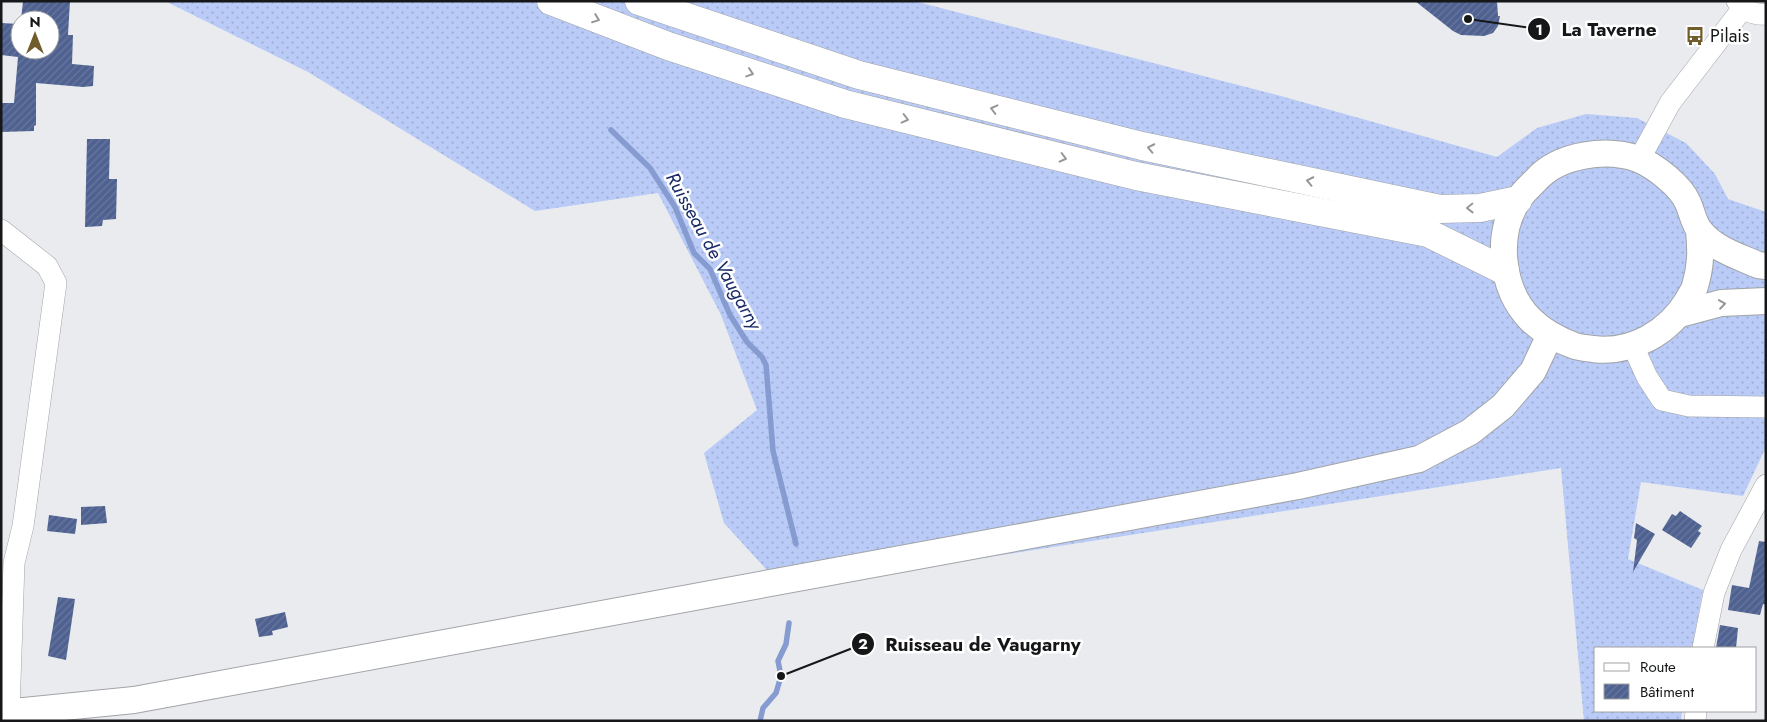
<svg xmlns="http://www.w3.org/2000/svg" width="1767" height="722" font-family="Jost,sans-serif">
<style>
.grass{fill:url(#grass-dots)}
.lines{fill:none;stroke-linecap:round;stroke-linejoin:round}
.stream{stroke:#869bcf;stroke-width:5.5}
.building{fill:url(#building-hatch)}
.minor-casing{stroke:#a2a4a7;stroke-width:22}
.major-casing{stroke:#a2a4a7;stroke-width:28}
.highway-casing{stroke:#a2a4a7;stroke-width:29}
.minor{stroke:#fff;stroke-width:21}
.major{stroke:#fff;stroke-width:26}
.highway{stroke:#fff;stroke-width:28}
.oneway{stroke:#969797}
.labels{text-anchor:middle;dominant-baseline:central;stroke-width:5;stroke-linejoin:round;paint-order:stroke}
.poi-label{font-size:18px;fill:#161718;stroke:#fff;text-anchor:start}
.water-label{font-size:19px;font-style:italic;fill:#192b69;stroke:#fff}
.leader{fill:none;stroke:#161718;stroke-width:2}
.callout-dot{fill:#161718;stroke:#fff;stroke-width:2}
.mark-label{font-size:15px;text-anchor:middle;font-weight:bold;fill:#fff}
.callout-label{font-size:19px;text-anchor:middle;font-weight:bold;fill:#161718;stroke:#fff;stroke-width:5;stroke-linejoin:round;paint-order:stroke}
</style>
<defs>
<pattern id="grass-dots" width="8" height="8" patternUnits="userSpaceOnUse" patternTransform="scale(1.25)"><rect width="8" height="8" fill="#b9cbf6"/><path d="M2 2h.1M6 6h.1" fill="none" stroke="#9eaed2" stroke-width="1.8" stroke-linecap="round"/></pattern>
<pattern id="building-hatch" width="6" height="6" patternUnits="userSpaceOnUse" patternTransform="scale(1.25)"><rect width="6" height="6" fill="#4e6191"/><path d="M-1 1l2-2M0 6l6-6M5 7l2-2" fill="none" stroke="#69779b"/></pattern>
</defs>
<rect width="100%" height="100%" fill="#e9ebef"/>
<path class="grass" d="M165,1H914L1281,96L1497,157L1537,128L1586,114L1637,118L1686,143L1715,174L1728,199L1766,212V447L1743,496L1641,482L1628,559L1703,590L1692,648H1596V711H1682L1681,721H1584L1561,468L784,589L724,523L704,453L757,410L721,315L658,193L535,211L308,72Z"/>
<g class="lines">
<g class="stream">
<path d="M611,130L650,168L675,207L694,253L710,269L730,315L747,342L762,357L766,365L773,451L796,544"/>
<path d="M760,721L763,708L776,693L781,676L778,661L786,644L789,623"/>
</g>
</g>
<g class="building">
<path d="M23,1H70L68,35H73L72,64L94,66L93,86L83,87L36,83V125L34,126V131L1,132V103H14L18,57L1,55V23L20,24V50H50V20H21Z"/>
<path d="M1415,1H1497L1498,16H1500L1498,26L1493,33L1484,36L1461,35L1453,31Z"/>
<path d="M87,139H110L109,179H117L116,219L103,220L102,226L85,227Z"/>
<path d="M105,506L107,523L81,525V507Z"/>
<path d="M1680,511L1702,526L1698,531L1701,533L1691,548L1662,530L1672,514L1676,516Z"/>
<path d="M49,515L77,519L75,534L47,531Z"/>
<path d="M1636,523L1655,534L1633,572L1637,540L1634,538Z"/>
<path d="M1759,541L1766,542V605L1763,604L1760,615L1728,610L1732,585L1749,588Z"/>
<path d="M58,597L75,599L66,660L48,656Z"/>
<path d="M285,612L288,627L272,631L273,635L259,637L255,619Z"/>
<path d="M1720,625L1738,628L1736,648H1716Z"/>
</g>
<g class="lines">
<g class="minor-casing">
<g id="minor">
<path d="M1737,1C1745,11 1753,15 1766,14"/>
<path d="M1639,160L1670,103L1743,8"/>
<path d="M1,230L47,266L56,283L23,526L14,563L9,711"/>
<path d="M1633,346L1647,377L1662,400L1689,406L1766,407"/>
<path d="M1703,648L1714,593L1731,550L1766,485"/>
<path d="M1695,721L1696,711"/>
</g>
</g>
<g class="major-casing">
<g id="major">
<path d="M1699,230C1701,251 1701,266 1695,286C1694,291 1690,295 1688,300C1669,332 1632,354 1593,349C1587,348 1581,348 1575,346C1558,340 1542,331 1530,319C1501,289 1495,235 1518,200C1523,192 1530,186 1536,180C1559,154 1607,148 1638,159C1655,166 1681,186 1688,203C1692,212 1694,224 1700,231C1714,249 1738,256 1758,265L1766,266"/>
<path d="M1680,314L1721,303L1766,301"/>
<path d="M1,711H24L134,700L1298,486L1419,459L1470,432L1503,406L1533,371L1550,335"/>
</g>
</g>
<g class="highway-casing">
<g id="highway">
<path d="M551,1L668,46L845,104L1136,176L1428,233L1505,271"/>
<path d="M639,1L859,75L1142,146L1440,209L1480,208L1518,200"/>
</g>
</g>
<use href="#minor" class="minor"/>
<use href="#major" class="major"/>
<use href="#highway" class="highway"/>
</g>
<defs><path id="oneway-chevron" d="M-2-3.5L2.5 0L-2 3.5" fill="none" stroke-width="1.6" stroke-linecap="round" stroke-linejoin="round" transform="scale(1.25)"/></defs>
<g class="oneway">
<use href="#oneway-chevron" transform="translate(596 19) rotate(21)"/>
<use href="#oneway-chevron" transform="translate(750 73) rotate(18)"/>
<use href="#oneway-chevron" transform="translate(994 109) rotate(-166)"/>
<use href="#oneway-chevron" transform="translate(905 119) rotate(14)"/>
<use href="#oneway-chevron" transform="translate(1151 148) rotate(-168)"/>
<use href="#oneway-chevron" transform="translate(1063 158) rotate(14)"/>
<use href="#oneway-chevron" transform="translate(1310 181) rotate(-168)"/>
<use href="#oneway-chevron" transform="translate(1470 208) rotate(179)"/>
<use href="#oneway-chevron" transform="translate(1722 304) rotate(-8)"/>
</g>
<defs>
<g id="bus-bare" transform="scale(1.5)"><path d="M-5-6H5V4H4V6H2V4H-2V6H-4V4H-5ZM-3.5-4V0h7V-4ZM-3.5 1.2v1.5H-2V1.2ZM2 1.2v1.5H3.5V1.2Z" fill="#715d2c" stroke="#fff" stroke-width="2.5" paint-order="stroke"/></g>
</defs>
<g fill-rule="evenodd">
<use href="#bus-bare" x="1695" y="36"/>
</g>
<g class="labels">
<g class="poi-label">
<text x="1710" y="36">Pilais</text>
</g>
<g class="water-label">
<text transform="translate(714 251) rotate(61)">Ruisseau de Vaugarny</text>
</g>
</g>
<path class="leader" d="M1468 19L1539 29M781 676L863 644"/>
<g class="callout-dot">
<circle cx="1468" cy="19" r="5"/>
<circle cx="781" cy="676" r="5"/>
<circle cx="1539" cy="29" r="12"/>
<circle cx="863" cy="644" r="12"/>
</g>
<g class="mark-label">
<text x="1539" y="35">1</text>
<text x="863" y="649">2</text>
</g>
<g class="callout-label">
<text x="1609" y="36">La Taverne</text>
<text x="983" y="651">Ruisseau de Vaugarny</text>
</g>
<rect width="1767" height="722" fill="none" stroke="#161718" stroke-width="5"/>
<rect x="1594" y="647" width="162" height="65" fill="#ffffff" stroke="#a2a2a3"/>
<rect x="1604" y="663" width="25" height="8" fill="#ffffff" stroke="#a2a2a3"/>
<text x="1640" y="672" font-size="15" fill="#161718">Route</text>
<rect x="1604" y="684" width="25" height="15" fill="url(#building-hatch)" stroke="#a2a2a3"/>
<text x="1640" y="697" font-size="15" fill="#161718">Bâtiment</text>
<g transform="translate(35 35)"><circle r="24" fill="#ffffff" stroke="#a2a2a3"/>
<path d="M0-4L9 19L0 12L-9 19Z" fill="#715d2c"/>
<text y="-8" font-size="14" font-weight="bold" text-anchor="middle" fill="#161718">N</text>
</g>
</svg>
